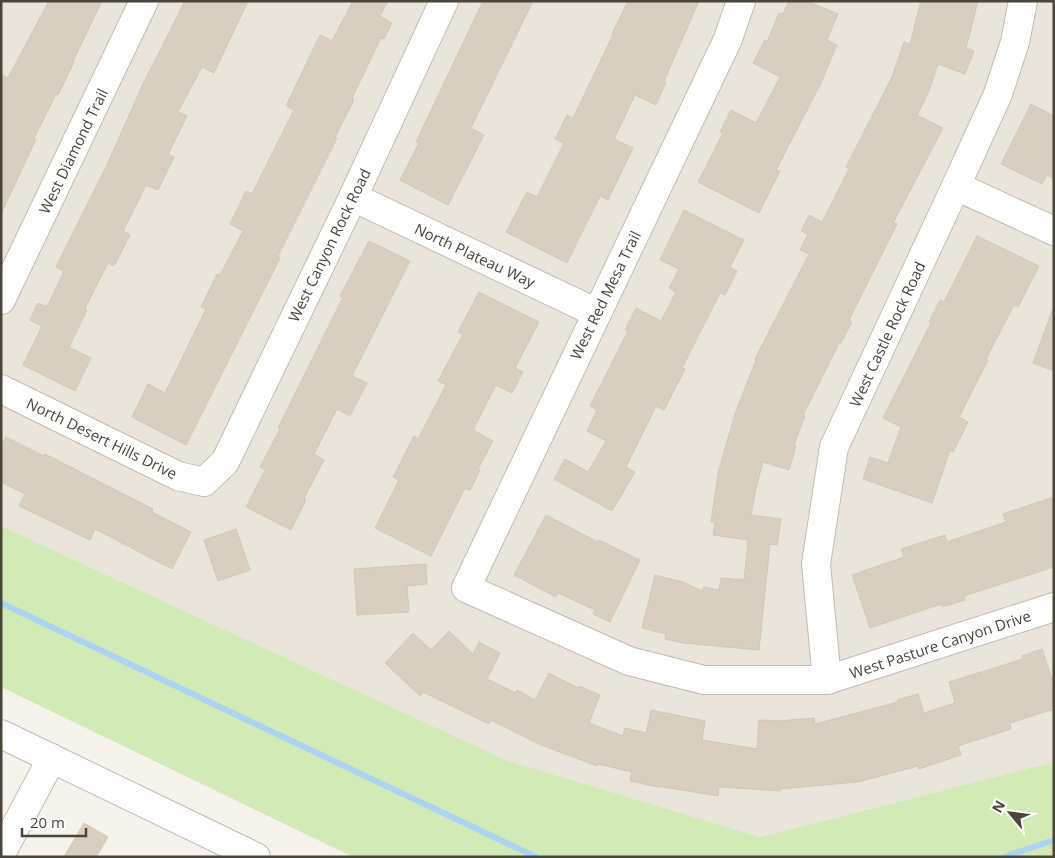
<svg xmlns="http://www.w3.org/2000/svg" width="1055" height="858" font-family="'Open Sans',sans-serif">
<style>
.residential{fill:#eae5da}
.green{fill:#d2eab5}
.lines{fill:none;stroke-linecap:round;stroke-linejoin:round}
.stream{stroke:#a9d4f2;stroke-width:6}
.building{fill:#d8cfc1;stroke:#d3c7b4}
.minor-casing{stroke:#c2bbae;stroke-width:30}
.minor{stroke:#fff;stroke-width:28}
.labels{text-anchor:middle;dominant-baseline:central;stroke-width:4.5;stroke-linejoin:round;paint-order:stroke}
.street-label{font-size:15px;fill:#4b4439;stroke:#fff}
</style>
<rect width="100%" height="100%" fill="#f6f3ec"/>
<path class="residential" d="M1,1H1054V762L760,837L506,760L1,526Z"/>
<path class="green" d="M1,526L506,760L760,837L1054,762V857H353L1,687Z"/>
<g class="lines">
<g class="stream">
<path d="M1,603L536,857"/>
<path d="M1004,857L1054,840"/>
</g>
</g>
<g class="building">
<path d="M49,1H102L73,61L74,62L58,95L56,94L34,138L36,139L1,214V75L8,78Z"/>
<path d="M185,1H248L214,73L202,67L178,112L187,116L168,154L174,157L158,190L146,185L123,231L130,235L114,266L108,263L85,308L87,310L69,347L91,358L75,391L23,365L42,326L30,320L38,303L47,307L64,271L56,267L107,165L142,86Z"/>
<path d="M353,1H388L380,16L392,23L384,39L381,38L352,98L354,100L335,137L337,138L278,256L280,258L186,445L132,417L148,384L165,393L206,309L201,307L217,274L220,275L243,231L230,224L246,191L252,194L294,110L286,106L320,35L332,41Z"/>
<path d="M483,1H533L471,128L484,135L448,205L400,180L419,143L416,142Z"/>
<path d="M628,1H699L664,81L666,82L656,105L635,95L614,139L633,148L608,200L600,196L567,263L506,232L527,192L537,197L564,143L555,139L567,115L573,118L613,35L612,34Z"/>
<path d="M789,1H807L838,14L827,40L837,45L821,83L776,170L780,171L759,213L698,182L723,133L720,132L731,110L756,123L780,77L753,63L765,40L767,42L779,13L783,14Z"/>
<path d="M921,1H978L966,48L974,51L965,74L938,64L929,91L917,115L943,128L893,223L897,224L849,320L852,322L841,343H839L803,415L805,416L794,445L796,446L789,470L763,462L756,488L751,515L781,519L777,545L770,544L759,650L683,643L665,639L666,634L642,628L655,575L683,582L702,591L704,587L719,590L721,578L744,580L748,540L713,535L715,523L711,522L718,473L735,414L756,360L755,359L809,254L800,250L808,234L801,231L809,215L822,222L849,169L846,167L892,77L904,42L910,44Z"/>
<path d="M1031,104L1054,116V179L1047,175L1042,184L1001,164Z"/>
<path d="M684,210L744,240L730,267L737,271L725,295L720,293L682,368L685,369L664,410L656,406L626,467L635,472L612,511L554,479L565,459L588,472L606,441L587,431L597,410L590,406L628,331L625,330L636,308L661,321L676,292L669,288L679,269L660,260Z"/>
<path d="M977,236L1039,266L1018,307L1014,305L986,359L988,360L959,417L968,422L953,452L950,450L932,503L863,479L870,457L888,463L901,427L883,418L931,323L929,322L940,300L944,302Z"/>
<path d="M369,241L410,261L352,376L367,383L350,416L337,409L314,454L324,460L304,498L306,500L291,530L246,507L265,470L260,467L280,429L278,428L343,297L340,296Z"/>
<path d="M479,292L539,322L515,368L523,372L512,393L496,385L473,430L493,441L478,469L480,470L470,490L465,488L431,556L375,528L399,480L393,477L414,436L418,439L446,385L438,381L463,334L458,332Z"/>
<path d="M1052,311H1054V371L1033,363Z"/>
<path d="M6,437L44,456L45,454L153,509L152,512L191,532L172,569L95,529L90,540L19,506L25,494L1,482V446Z"/>
<path d="M1054,497V567L964,596L965,600L942,607L941,604L870,628L852,575L904,557L901,549L945,535L947,542L1006,522L1003,514Z"/>
<path d="M546,515L598,542L599,540L640,560L610,622L593,614L595,610L558,593L556,597L514,575Z"/>
<path d="M236,529L250,570L218,581L204,540Z"/>
<path d="M426,564L427,584L407,586L409,612L357,615L354,569Z"/>
<path d="M449,631L473,654L479,642L500,653L487,679L516,693L517,690L535,700L549,673L578,688L579,686L600,695L589,723L623,736L625,728L646,733L651,710L705,721L702,740L757,749L759,720L778,721L814,718L815,724L898,702L897,700L918,694L924,713L955,703L949,682L1023,659L1022,656L1042,649L1054,685V709L1010,723L1011,729L958,746L961,755L919,769L918,766L858,782L780,789V791L719,787L718,796L657,786V787L630,781L632,772L598,764L597,766L541,745L491,720L489,724L423,692L420,696L385,663L413,633L431,650Z"/>
<path d="M84,823L108,837L96,857H64Z"/>
</g>
<g class="lines">
<g class="minor-casing">
<g id="minor">
<path d="M741,1L728,39L466,588L629,661L704,680H827L1054,607"/>
<path d="M956,186L1054,231"/>
<path d="M353,197L597,313"/>
<path d="M1,300L144,1"/>
<path d="M1,389L178,476L204,482L225,462L353,197L444,1"/>
<path d="M827,680L816,564L834,447L956,186L998,94L1015,42L1023,1"/>
<path d="M1,734L256,857"/>
<path d="M1,854L52,758"/>
</g>
</g>
<use href="#minor" class="minor"/>
</g>
<g class="labels">
<g class="street-label">
<text transform="translate(73 151) rotate(-64)">West Diamond Trail</text>
<text transform="translate(329 245) rotate(-64)">West Canyon Rock Road</text>
<text transform="translate(475 255) rotate(25)">North Plateau Way</text>
<text transform="translate(605 295) rotate(-64)">West Red Mesa Trail</text>
<text transform="translate(887 334) rotate(-65)">West Castle Rock Road</text>
<text transform="translate(102 438) rotate(26)">North Desert Hills Drive</text>
<text transform="translate(940 644) rotate(-18)">West Pasture Canyon Drive</text>
</g>
</g>
<rect width="1055" height="858" fill="none" stroke="#4b4439" stroke-width="5"/>
<g transform="translate(1010 813) rotate(299)" stroke="#ffffff" stroke-width="4" paint-order="stroke">
<path d="M0-4L9 19L0 12L-9 19Z" fill="#4b4439"/>
<text y="-8" font-size="14" font-weight="bold" text-anchor="middle" fill="#4b4439">N</text>
</g>
<path d="M22 828v8h64v-8" fill="none" stroke="#4b4439" stroke-width="2.5"/>
<text x="30" y="828" font-size="15" fill="#4b4439" stroke="#ffffff" stroke-width="4" paint-order="stroke">20 m</text>
</svg>
